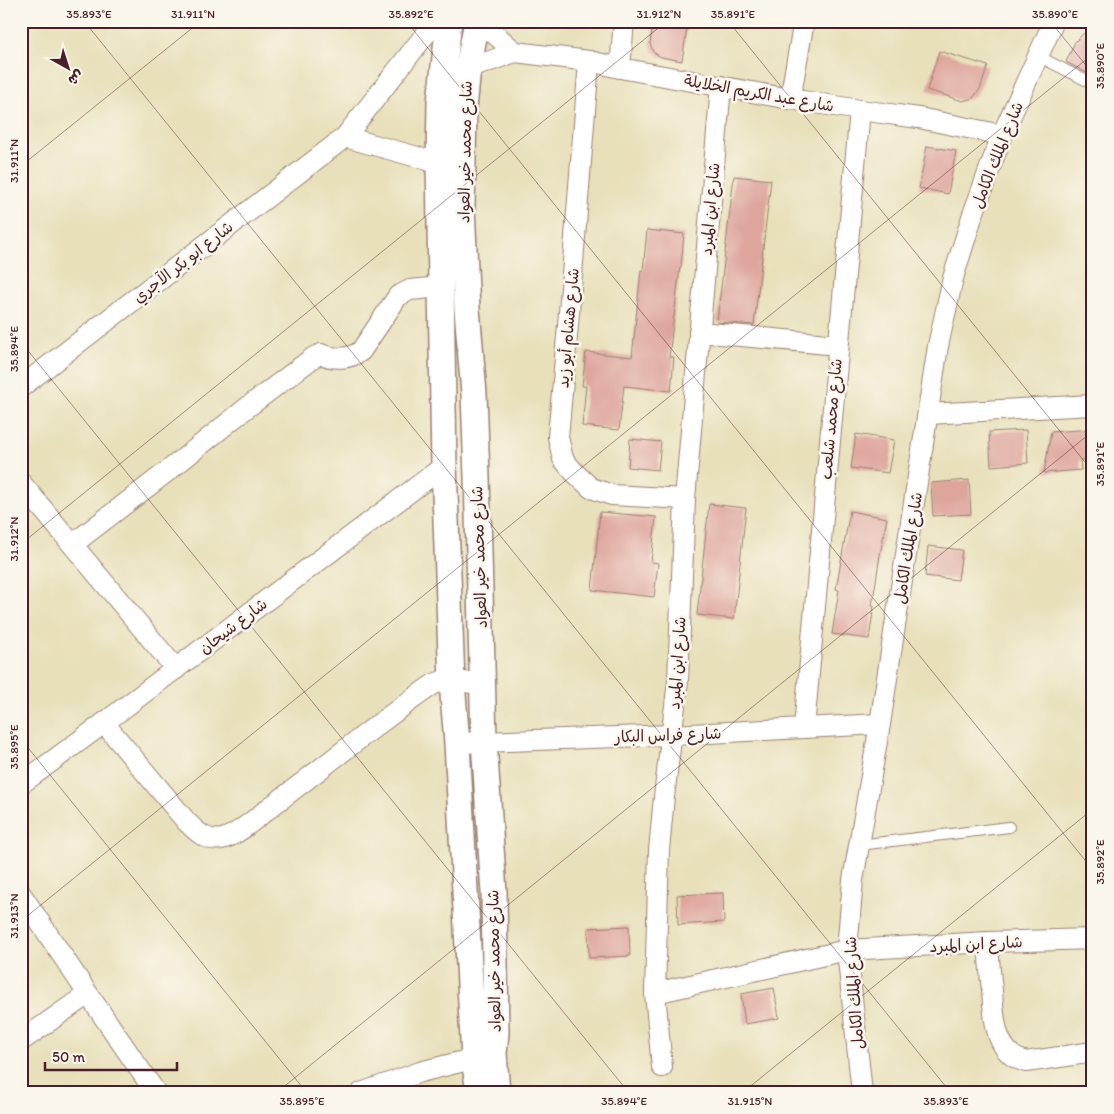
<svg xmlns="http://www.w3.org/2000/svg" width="1114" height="1114" font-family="Itim,'Playpen Sans Arabic',sans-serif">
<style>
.building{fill:#dea59c}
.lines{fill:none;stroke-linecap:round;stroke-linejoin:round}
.service-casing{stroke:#998072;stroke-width:12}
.minor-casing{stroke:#998072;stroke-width:22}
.tertiary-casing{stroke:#998072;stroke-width:28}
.service{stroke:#fff;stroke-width:10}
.minor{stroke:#fff;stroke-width:20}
.tertiary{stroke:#fff;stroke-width:25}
.ticks{fill:none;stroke:#4a1f2b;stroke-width:1;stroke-opacity:0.45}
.labels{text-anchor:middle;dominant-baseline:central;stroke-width:5;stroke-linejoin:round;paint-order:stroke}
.street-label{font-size:16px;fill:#4a1f2b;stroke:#fbf7ec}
.neatline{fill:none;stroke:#4a1f2b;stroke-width:2}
.ticks-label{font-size:12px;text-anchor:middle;fill:#4a1f2b}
</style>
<rect width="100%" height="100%" fill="#fbf7ec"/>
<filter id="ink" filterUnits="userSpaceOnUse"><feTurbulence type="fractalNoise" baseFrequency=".02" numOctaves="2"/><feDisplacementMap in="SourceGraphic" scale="10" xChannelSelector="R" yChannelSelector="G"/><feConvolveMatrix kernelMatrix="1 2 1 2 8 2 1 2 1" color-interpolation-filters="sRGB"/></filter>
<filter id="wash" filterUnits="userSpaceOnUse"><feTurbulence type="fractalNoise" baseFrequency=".0096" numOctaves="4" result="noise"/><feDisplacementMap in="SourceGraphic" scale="20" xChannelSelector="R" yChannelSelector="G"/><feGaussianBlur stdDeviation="1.12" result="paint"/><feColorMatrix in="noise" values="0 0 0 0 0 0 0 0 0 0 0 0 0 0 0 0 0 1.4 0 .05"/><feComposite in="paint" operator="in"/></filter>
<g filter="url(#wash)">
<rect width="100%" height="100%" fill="#e8e0ba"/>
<g id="blocks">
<g class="building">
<path d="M654,21H688L682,61L661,57L653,52L650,43Z"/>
<path d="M1093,24V76L1066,62L1075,42Z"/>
<path d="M939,51L988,66L980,89L973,98L963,101L927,90Z"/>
<path d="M927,146L956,151L948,194L919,188Z"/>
<path d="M734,176L771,180L754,325L717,322Z"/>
<path d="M647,230L684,234L681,267H680L669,357H674L671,391L624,386L619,430L582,426L586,386H582L586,352L632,357L641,270L643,271Z"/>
<path d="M1093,429V459L1080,460L1081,470L1044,473L1051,432Z"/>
<path d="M1026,430L1028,463L991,466L989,432Z"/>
<path d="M856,434L894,440L888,473L851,468Z"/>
<path d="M630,439L661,442L658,470L628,467Z"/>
<path d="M969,480L971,514L933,516L931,483Z"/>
<path d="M709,504L746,508L734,619L697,615Z"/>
<path d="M850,511L887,518L881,549L872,606H874L869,639L832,634L839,590L836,589Z"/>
<path d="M600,512L656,517L651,562L658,563L654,597L592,590Z"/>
<path d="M928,546L962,550L958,580L925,576Z"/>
<path d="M723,893L724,922L678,925L677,895Z"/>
<path d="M629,926L630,956L589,958L588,928Z"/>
<path d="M774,988L779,1018L745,1024L741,994Z"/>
</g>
</g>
</g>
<g filter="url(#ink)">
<use href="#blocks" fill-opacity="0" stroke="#998072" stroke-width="1"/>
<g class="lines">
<g class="service-casing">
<g id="service">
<path d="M1038,56L1093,84"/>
<path d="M859,845L1009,827"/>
</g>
</g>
<g class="minor-casing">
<g id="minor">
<path d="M480,21L515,52"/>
<path d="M589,61L568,325L558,437L563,459L575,473L591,488L612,495L685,499"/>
<path d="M620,68L624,21"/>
<path d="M468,69L515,52L589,61L620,68L790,99L860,110L919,118L1002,135"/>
<path d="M790,99L804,21"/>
<path d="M345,137L439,163"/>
<path d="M699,332L838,345"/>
<path d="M21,387L345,137L436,21"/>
<path d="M928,414L1093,405"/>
<path d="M21,483L176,669"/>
<path d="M73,544L173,467L249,406L314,357L321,354C334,360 350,359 361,351L398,296L410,290L441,287"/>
<path d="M104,723L186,821C196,831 206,842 222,839C237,836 260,815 273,805C327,765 378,722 434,684L445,680L483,684"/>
<path d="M804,728L860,110"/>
<path d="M457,743L672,735L880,724"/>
<path d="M21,784L104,723L444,466"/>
<path d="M21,894L88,994L156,1093"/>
<path d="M988,942C989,958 990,974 992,990C994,1017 994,1054 1026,1062L1093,1052"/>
<path d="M655,993L847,950L988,942L1093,939"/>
<path d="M21,1041L88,994"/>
<path d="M662,1067L655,993L659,850L664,797L678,681L685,499L721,86"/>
<path d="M361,1093L420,1072L488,1055"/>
<path d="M862,1093L847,950L853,880L880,724L938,346L953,278L972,217L1002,135L1054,21"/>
</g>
</g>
<g class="tertiary-casing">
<g id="tertiary">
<path d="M449,21L440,102L439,163L444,466L452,682L457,743L474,1058L479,1093"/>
<path d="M477,21L468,69L464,108L462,208L467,309L474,394L477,477L484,741L494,893L496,1033L494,1053L497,1093"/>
</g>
</g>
<use href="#service" class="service"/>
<use href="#minor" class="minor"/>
<use href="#tertiary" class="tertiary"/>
</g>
</g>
<path class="ticks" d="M84,21L951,1093M406,21L1093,870M728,21L1093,472M1050,21L1093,74M21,166L201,21M21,342L629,1093M21,544L667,21M21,739L307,1093M21,921L1093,54M276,1093L1093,431M742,1093L1093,809"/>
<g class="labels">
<g class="street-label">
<text transform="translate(759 93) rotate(10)">شارع عبد الكريم الخلايلة</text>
<text transform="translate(465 152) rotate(-89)">شارع محمد خير العواد</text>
<text transform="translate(997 155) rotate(-68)">شارع الملك الكامل</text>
<text transform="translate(710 209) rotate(-85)">شارع ابن المبرد</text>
<text transform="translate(183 262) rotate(-38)">شارع ابو بكر الآجري</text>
<text transform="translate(568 328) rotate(-85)">شارع هشام أبو زيد</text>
<text transform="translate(831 419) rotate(-85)">شارع محمد شلعب</text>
<text transform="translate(908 548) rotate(-81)">شارع الملك الكامل</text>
<text transform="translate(479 557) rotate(-92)">شارع محمد خير العواد</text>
<text transform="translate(233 626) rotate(-37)">شارع شيحان</text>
<text transform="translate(677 663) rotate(-86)">شارع ابن المبرد</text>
<text transform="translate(668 735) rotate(-2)">شارع فراس البكار</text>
<text transform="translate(976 944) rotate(-3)">شارع ابن المبرد</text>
<text transform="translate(494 961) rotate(-91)">شارع محمد خير العواد</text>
<text transform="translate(854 993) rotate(-94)">شارع الملك الكامل</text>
</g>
</g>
<rect width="1114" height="1114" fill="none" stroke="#fbf7ec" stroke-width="55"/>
<g transform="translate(68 68) rotate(141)" stroke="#fbf7ec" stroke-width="4" paint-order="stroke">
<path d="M0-4L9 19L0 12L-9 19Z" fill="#4a1f2b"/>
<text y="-8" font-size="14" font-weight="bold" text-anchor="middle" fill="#4a1f2b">ش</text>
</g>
<path d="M45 1062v8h132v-8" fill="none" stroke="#4a1f2b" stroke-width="2.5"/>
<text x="52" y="1062" font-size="15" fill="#4a1f2b" stroke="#fbf7ec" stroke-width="4" paint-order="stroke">50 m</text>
<rect x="28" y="28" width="1058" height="1058" class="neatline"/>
<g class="ticks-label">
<text x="89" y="18">35.893°E</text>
<text x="193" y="18">31.911°N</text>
<text x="411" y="18">35.892°E</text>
<text x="659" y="18">31.912°N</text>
<text x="733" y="18">35.891°E</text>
<text x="1055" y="18">35.890°E</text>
<text transform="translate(1100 66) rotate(-90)" y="4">35.890°E</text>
<text transform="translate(14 161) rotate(-90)" y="4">31.911°N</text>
<text transform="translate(14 349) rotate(-90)" y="4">35.894°E</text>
<text transform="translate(1100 464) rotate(-90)" y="4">35.891°E</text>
<text transform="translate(14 539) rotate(-90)" y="4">31.912°N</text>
<text transform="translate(14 747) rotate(-90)" y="4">35.895°E</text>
<text transform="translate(1100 862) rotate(-90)" y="4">35.892°E</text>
<text transform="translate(14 916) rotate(-90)" y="4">31.913°N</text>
<text x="302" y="1105">35.895°E</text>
<text x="624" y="1105">35.894°E</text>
<text x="750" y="1105">31.915°N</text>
<text x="946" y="1105">35.893°E</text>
</g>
</svg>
